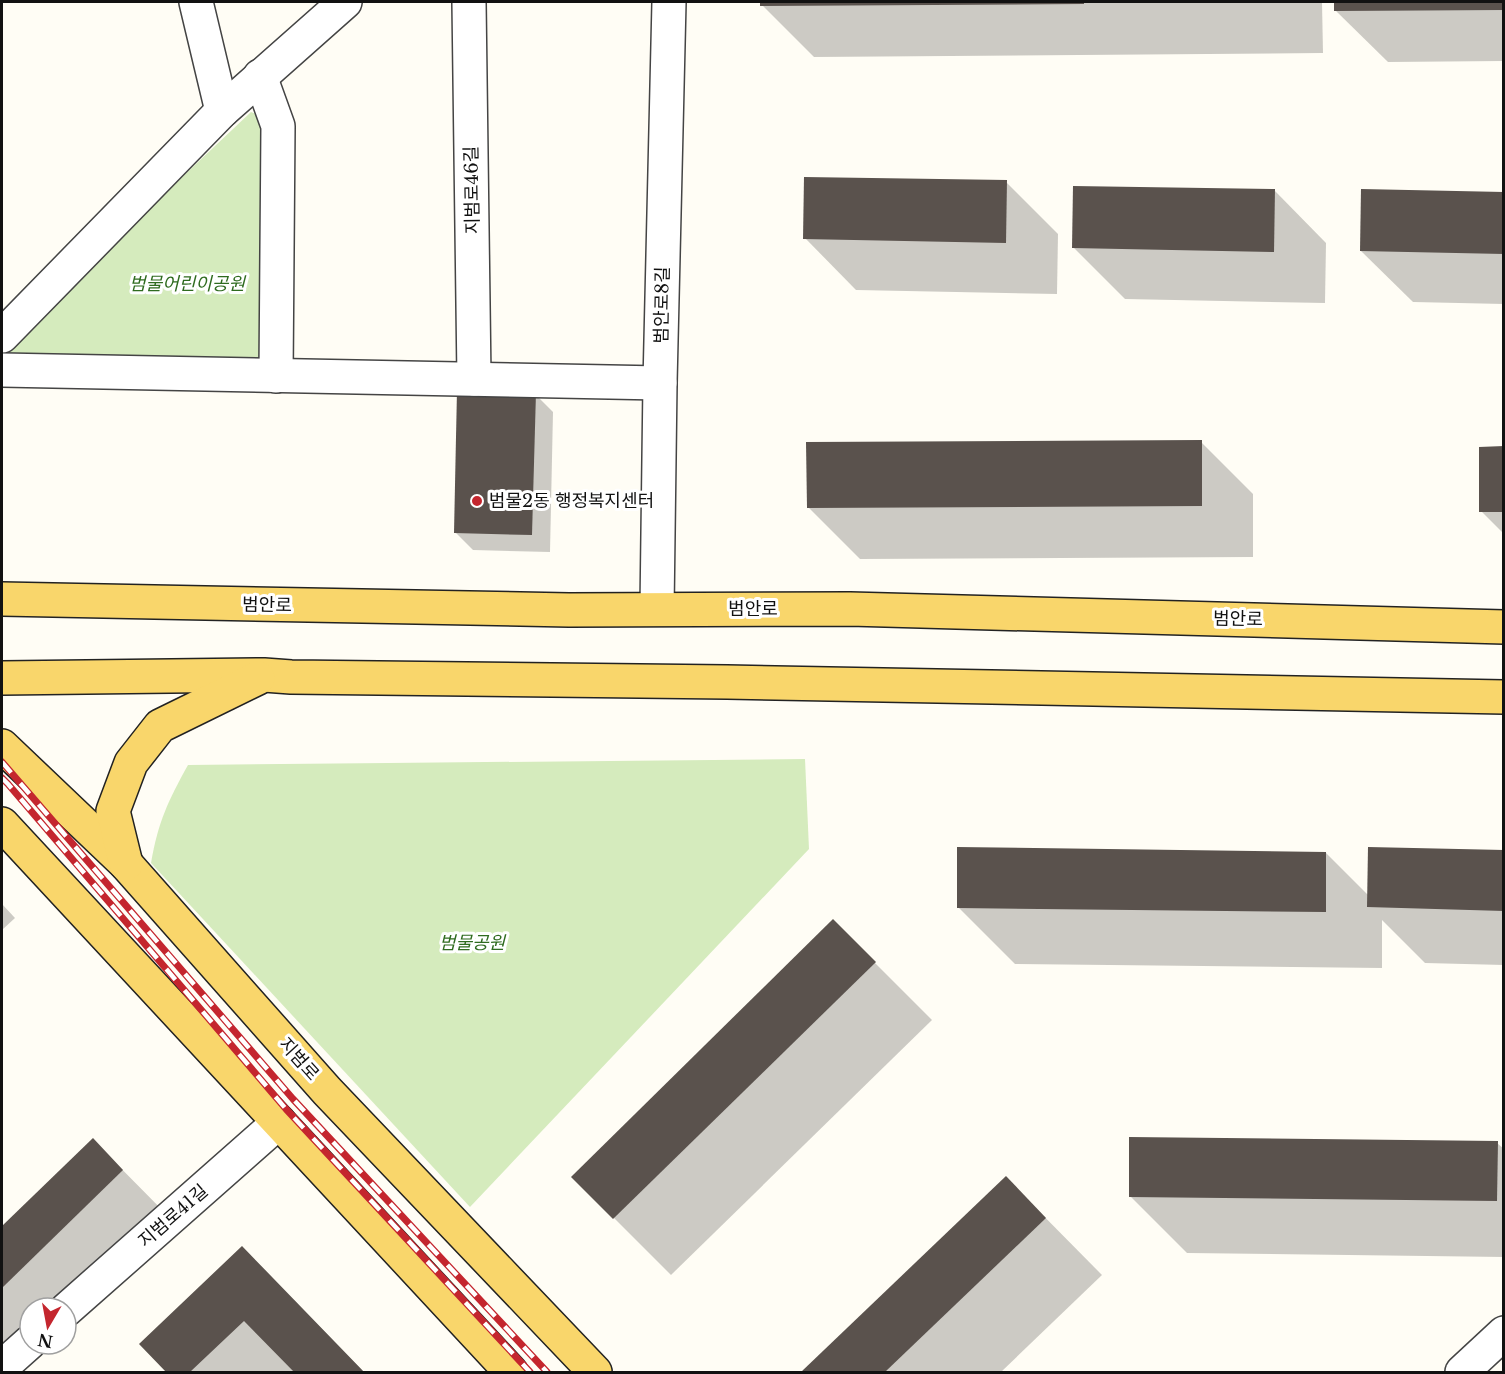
<svg xmlns="http://www.w3.org/2000/svg" width="1505" height="1374" font-family="'Libre Baskerville','Noto Sans KR',serif">
<style>
.green{fill:#d5ebbd}
.shadow{fill:#0003}
.building{fill:#5a524d}
.lines{fill:none;stroke-linecap:round;stroke-linejoin:round}
.minor-casing{stroke:#444;stroke-width:36}
.major-casing{stroke:#222;stroke-width:36}
.minor{stroke:#fff;stroke-width:33}
.major{stroke:#f9d66b;stroke-width:33}
.rail-casing{stroke:#c4262e;stroke-width:7}
.rail{stroke:#fff;stroke-width:4.5;stroke-dasharray:14;stroke-linecap:butt}
.poi-dot{fill:#c4262e;stroke:#fff;stroke-width:2}
.labels{text-anchor:middle;dominant-baseline:central;stroke-width:6;stroke-linejoin:round;paint-order:stroke}
.street-label{font-size:18px;fill:#111;stroke:#fff}
.park-label{font-size:18px;font-style:italic;fill:#2f6b1f;stroke:#fff}
.poi-label{font-size:18px;fill:#111;stroke:#fff;text-anchor:start}
</style>
<rect width="100%" height="100%" fill="#fffdf5"/>
<g class="green">
<path d="M251,112L270,120L268,366L2,362V347Z"/>
<path d="M805,759L809,849L470,1207L151,863C158,822 168,801 188,765Z"/>
</g>
<g class="shadow">
<path d="M762,2H1322L1323,53L814,57L762,5Z"/>
<path d="M1336,2H1504V61L1388,62L1336,11Z"/>
<path d="M1006,182L1058,234L1057,294L856,290L805,238Z"/>
<path d="M1275,191L1326,243L1325,303L1125,299L1073,247Z"/>
<path d="M1504,193V304L1413,302L1361,251Z"/>
<path d="M535,394L553,412L550,552L473,550L455,532Z"/>
<path d="M1201,442L1253,494V557L860,559L808,507Z"/>
<path d="M1504,448V534L1481,511Z"/>
<path d="M1504,852V965L1425,963L1382,920V968L1015,964L958,907L1326,853L1369,896Z"/>
<path d="M2,904L15,918L2,930Z"/>
<path d="M833,921L932,1020L671,1275L573,1177Z"/>
<path d="M93,1140L174,1222L66,1327V1308H30V1344H48L18,1372H2V1228Z"/>
<path d="M1497,1143L1504,1149V1257L1187,1253L1130,1196Z"/>
<path d="M1006,1178L1102,1275L1001,1372H804Z"/>
<path d="M294,1300L364,1372H168L141,1344Z"/>
</g>
<g class="building">
<path d="M760,2H1084V4L760,6Z"/>
<path d="M1334,2H1504V10L1334,11Z"/>
<path d="M804,177L1007,180L1006,243L803,239Z"/>
<path d="M1073,186L1275,189L1274,252L1072,248Z"/>
<path d="M1361,189L1504,192V254L1360,251Z"/>
<path d="M457,390L536,392L532,535L454,533Z"/>
<path d="M1202,440V506L807,508L806,442Z"/>
<path d="M1504,446V512H1479V447Z"/>
<path d="M957,847L1326,852V912L957,908Z"/>
<path d="M1368,847L1504,850V911L1367,907Z"/>
<path d="M833,919L876,962L613,1219L571,1177Z"/>
<path d="M1129,1137L1498,1141L1497,1201L1129,1197Z"/>
<path d="M93,1138L123,1170L2,1288V1226Z"/>
<path d="M1006,1176L1046,1218L885,1372H801Z"/>
<path d="M242,1246L364,1372H294L244,1321L190,1372H166L139,1344Z"/>
</g>
<g class="lines">
<g class="minor-casing">
<g id="minor">
<path d="M196,2L222,111"/>
<path d="M469,2L474,379"/>
<path d="M260,76L278,126L276,376"/>
<path d="M2,336L222,111L345,2"/>
<path d="M2,370L660,383"/>
<path d="M657,609L660,383L669,2"/>
<path d="M66,1310L279,1122"/>
<path d="M2,1367L30,1342"/>
<path d="M1462,1372L1504,1333"/>
</g>
</g>
<g class="major-casing">
<g id="major">
<path d="M2,599L569,610L850,609L1504,627"/>
<path d="M2,678L264,675L291,677L727,682L1504,697"/>
<path d="M2,746L126,864L327,1091L595,1372"/>
<path d="M2,824L511,1372"/>
<path d="M126,864L113,811L131,763L160,726L258,678"/>
</g>
</g>
<use href="#minor" class="minor"/>
<use href="#major" class="major"/>
<g class="rail-casing">
<g id="rail">
<path d="M2,762L293,1099L547,1372"/>
<path d="M2,778L8,784L286,1109L530,1372"/>
</g>
</g>
<use href="#rail" class="rail"/>
</g>
<circle class="poi-dot" cx="477" cy="501" r="6"/>
<g class="labels">
<g class="street-label">
<text transform="translate(472 190) rotate(-91)">지범로46길</text>
<text transform="translate(662 305) rotate(-89)">범안로8길</text>
<text transform="translate(267 605) rotate(1)">범안로</text>
<text x="753" y="609">범안로</text>
<text transform="translate(1238 619) rotate(1)">범안로</text>
<text transform="translate(299 1059) rotate(48)">지범로</text>
<text transform="translate(173 1216) rotate(-41)">지범로41길</text>
</g>
<g class="park-label">
<text x="187" y="284">범물어린이공원</text>
<text x="472" y="943">범물공원</text>
</g>
<g class="poi-label">
<text x="489" y="501">범물2동 행정복지센터</text>
</g>
</g>
<rect width="1505" height="1374" fill="none" stroke="#111111" stroke-width="6"/>
<g transform="translate(48 1326) rotate(190)"><circle r="28" fill="#ffffff" stroke="#a0a0a0" stroke-width="1.5"/>
<path d="M0-4.5L10 22L0 15L-10 22Z" fill="#c4262e"/>
<text y="-9" font-size="16" font-weight="bold" text-anchor="middle" fill="#111111">N</text>
</g>
</svg>
